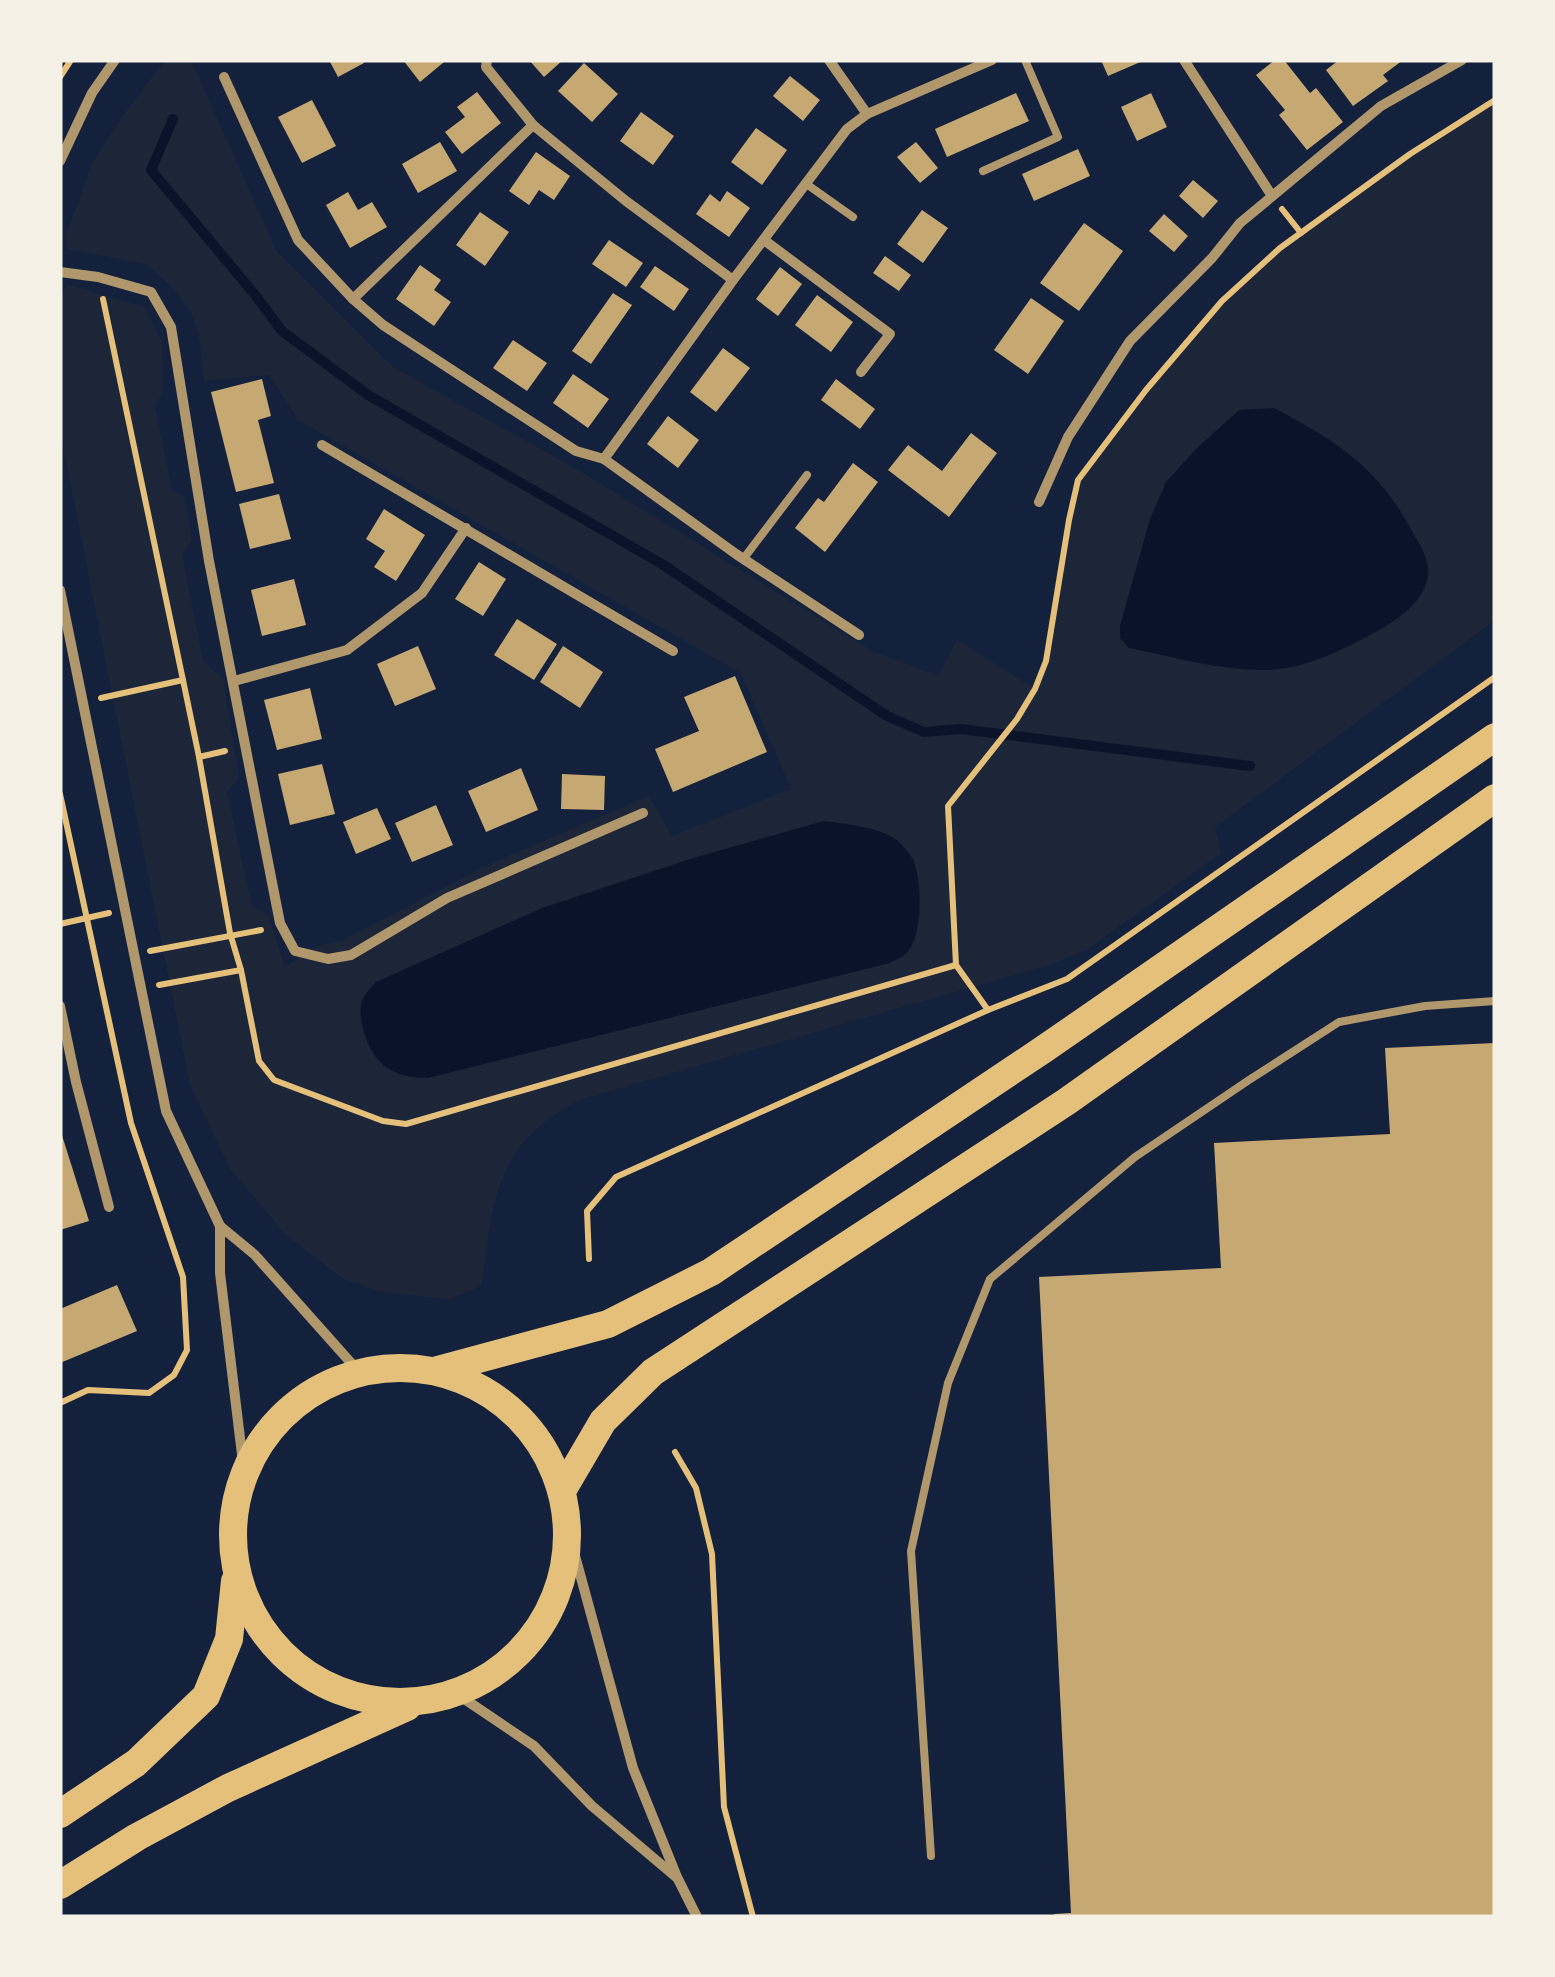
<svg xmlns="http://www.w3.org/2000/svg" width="1555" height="1977" font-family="Bitter,serif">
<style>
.green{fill:#1d2539}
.water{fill:#0b132b}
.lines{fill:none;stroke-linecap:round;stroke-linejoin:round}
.stream{stroke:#0b132b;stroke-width:10}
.building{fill:#c6a872}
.path{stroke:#e5c07b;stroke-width:6}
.service{stroke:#b1986c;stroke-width:8}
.minor{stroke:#b1986c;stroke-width:10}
.trunk{stroke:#e5c07b;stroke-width:28}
</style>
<rect width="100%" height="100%" fill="#14213d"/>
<path class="green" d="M165,60H191L277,252L393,367L585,474L872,651L938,676L957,640L1034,688L1046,661L1078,480L1222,301L1280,248L1410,154L1495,100V620L1215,827L1221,853L1088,949L1052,964L579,1100C560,1111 542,1122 528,1137C491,1176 489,1236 481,1286L450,1299L386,1293L344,1279L286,1235L230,1169L190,1085L60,432V292L69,285L144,307L162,342L163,391L155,407L172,491L185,496L192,541L182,553L203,661L223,678L239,778L227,792L252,906L268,915L285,967L317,946L341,941L494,862L649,796L672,836L791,789L741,673L298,420L269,375L204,381L200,341L192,313L170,285L146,264L67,249L66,235L92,164L116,125Z"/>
<g class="water">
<path d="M1274,408C1337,441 1379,468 1413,533C1420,545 1430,561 1428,575C1425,603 1394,622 1372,634C1340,651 1302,670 1264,670C1219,670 1173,657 1129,648L1120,638V626L1150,519L1166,482L1196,449L1239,410Z"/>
<path d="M824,821C846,824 881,827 898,841C903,846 910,854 913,859C922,882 923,930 909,950C904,957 897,959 890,963L428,1078C394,1078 373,1065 364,1032C361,1023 359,1010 362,1001C364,994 372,987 376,982L542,908L690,859Z"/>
</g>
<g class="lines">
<path class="stream" d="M173,119L151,170L256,296L282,331L368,395L662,564L887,716L924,732L961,729L1250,766"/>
</g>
<g class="building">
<path d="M329,60H363L364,63L338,77Z"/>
<path d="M403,60H442L444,62L420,82Z"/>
<path d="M529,60H563L544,77Z"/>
<path d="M1101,60H1145L1108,76Z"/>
<path d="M1275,60H1284L1310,93L1316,88L1343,122L1307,150L1279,115L1285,110L1256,75Z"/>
<path d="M1339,60H1403L1383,75L1388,81L1353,106L1326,70Z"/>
<path d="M584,63L618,94L592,122L558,91Z"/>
<path d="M790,76L820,100L803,121L773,96Z"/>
<path d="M477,92L501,123L462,154L445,132L465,117L457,107Z"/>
<path d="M1016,93L1029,121L947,157L935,129Z"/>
<path d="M1151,93L1167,127L1137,141L1121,107Z"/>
<path d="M312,100L336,146L302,163L278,117Z"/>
<path d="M641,112L674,136L653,165L620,141Z"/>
<path d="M756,128L787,150L762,185L731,162Z"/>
<path d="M440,142L457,171L418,193L402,164Z"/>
<path d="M916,142L938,168L920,183L897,157Z"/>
<path d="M1078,149L1090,176L1034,201L1022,174Z"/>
<path d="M536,152L570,176L554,200L539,190L529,205L509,191Z"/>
<path d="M1193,180L1218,201L1203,218L1179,196Z"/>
<path d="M727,191L750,208L729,237L696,214L710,194L720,202Z"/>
<path d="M348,192L358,210L372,202L387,227L350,248L326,205Z"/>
<path d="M922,210L948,228L923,263L897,244Z"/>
<path d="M480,212L509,232L485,266L456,245Z"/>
<path d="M1164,214L1188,236L1174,252L1149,231Z"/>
<path d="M1084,223L1123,251L1079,311L1040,283Z"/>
<path d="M609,240L643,263L626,287L592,264Z"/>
<path d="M885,256L911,275L899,291L873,273Z"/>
<path d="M420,265L441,280L434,290L451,302L434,326L396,299Z"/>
<path d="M655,266L689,289L674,311L640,287Z"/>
<path d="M780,267L802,284L778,316L756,299Z"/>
<path d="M613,293L632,305L591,364L572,351Z"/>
<path d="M817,295L853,322L831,352L795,325Z"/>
<path d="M1031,298L1064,321L1028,374L994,350Z"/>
<path d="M513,340L547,363L527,391L493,368Z"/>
<path d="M723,348L750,368L716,412L690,392Z"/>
<path d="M573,374L609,399L588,428L553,403Z"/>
<path d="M262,379L271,416L258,420L274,483L236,492L211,392Z"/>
<path d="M836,379L875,409L860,429L821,400Z"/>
<path d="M668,416L699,440L678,468L647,444Z"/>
<path d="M971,433L997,453L949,517L888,470L908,445L942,471Z"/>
<path d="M853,463L878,482L825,552L795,528L818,498L824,502Z"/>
<path d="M279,494L291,539L250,549L239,504Z"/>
<path d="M384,509L425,535L396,581L374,567L385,551L366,539Z"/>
<path d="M479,562L506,579L483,616L455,599Z"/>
<path d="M294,579L306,625L262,636L251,590Z"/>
<path d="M517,619L557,644L534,680L494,655Z"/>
<path d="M418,646L436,689L395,706L377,664Z"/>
<path d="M563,646L603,672L580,708L540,682Z"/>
<path d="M735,676L767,752L673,792L655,749L699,731L684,697Z"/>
<path d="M310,688L322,739L277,750L264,700Z"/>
<path d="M322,764L335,814L290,825L278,774Z"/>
<path d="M521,768L538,810L486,832L468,791Z"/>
<path d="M562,774L605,776L604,810L561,809Z"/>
<path d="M436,805L453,845L412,862L395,823Z"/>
<path d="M377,808L391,839L356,854L343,822Z"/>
<path d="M1495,1043V1917H1054V1914L1071,1913L1039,1277L1221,1268L1214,1143L1390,1134L1385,1048Z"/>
<path d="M60,1129L89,1221L60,1230Z"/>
<path d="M117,1285L137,1331L60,1363V1309Z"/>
</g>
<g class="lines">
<g class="path">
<path d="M60,77L71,60"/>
<path d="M1282,209L1301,233"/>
<path d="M103,299L183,680"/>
<path d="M101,698L183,680L199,757L230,933L241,970L259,1061L274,1080L383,1121L406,1124L956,965L988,1010"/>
<path d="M199,757L225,751"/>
<path d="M60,794L131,1123L183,1277L187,1350L174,1375L149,1393L88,1390L60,1403"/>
<path d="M60,924L109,913"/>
<path d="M150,951L261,930"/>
<path d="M956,965L948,806L1017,719L1035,689L1046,661L1069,520L1078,480L1146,390L1222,301L1280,248L1410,154L1495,100"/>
<path d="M159,985L241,970"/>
<path d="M589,1259L587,1211L616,1177L988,1010L1067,979L1495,677"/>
<path d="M675,1452L696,1488L712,1554L724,1807L753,1917"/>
</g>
<g class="service">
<path d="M983,171L1058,137L1025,60"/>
<path d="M805,183L853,217"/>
<path d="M744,558L807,475"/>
<path d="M931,1856L911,1551L948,1383L990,1279L1135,1157L1249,1080L1339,1022L1425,1006L1495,1001"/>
</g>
<g class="minor">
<path d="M487,60L486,67L533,125L626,201L733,280"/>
<path d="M829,60L867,114"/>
<path d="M1184,60L1272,196"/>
<path d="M224,77L298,240L353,299L383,325L576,451L604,459L736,554L859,635"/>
<path d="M60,161L92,93L115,60"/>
<path d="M764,240L890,334L861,372"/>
<path d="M60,272L98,277L151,292L171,327L209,561L280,923L295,951L328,959L351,955L447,898L643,813"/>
<path d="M353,299L533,125"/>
<path d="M322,445L673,651"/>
<path d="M604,459L733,280L847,129L867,114L992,60"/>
<path d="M1039,502L1068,437L1130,341L1212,258L1240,223L1381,106L1462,60"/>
<path d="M60,590L166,1111L220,1226V1273L244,1471"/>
<path d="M234,681L347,650L422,593L466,528"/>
<path d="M60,1006L76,1082L109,1207"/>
<path d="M220,1226L255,1255L360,1373"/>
<path d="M568,1530L633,1768L677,1877L697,1917"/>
<path d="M457,1694L534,1746L592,1806L676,1877"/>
</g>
<g class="trunk">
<circle cx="400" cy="1535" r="167"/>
<path d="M434,1371L608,1324L711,1272L1044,1049L1495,737"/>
<path d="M562,1491L603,1421L653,1372L1066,1102L1495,798"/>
<path d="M60,1814L136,1763L206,1696L229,1639L235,1581"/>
<path d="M60,1885L137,1837L228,1788L407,1707"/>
</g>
</g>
<rect width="1555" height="1977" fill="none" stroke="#f6f1e7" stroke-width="125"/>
</svg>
